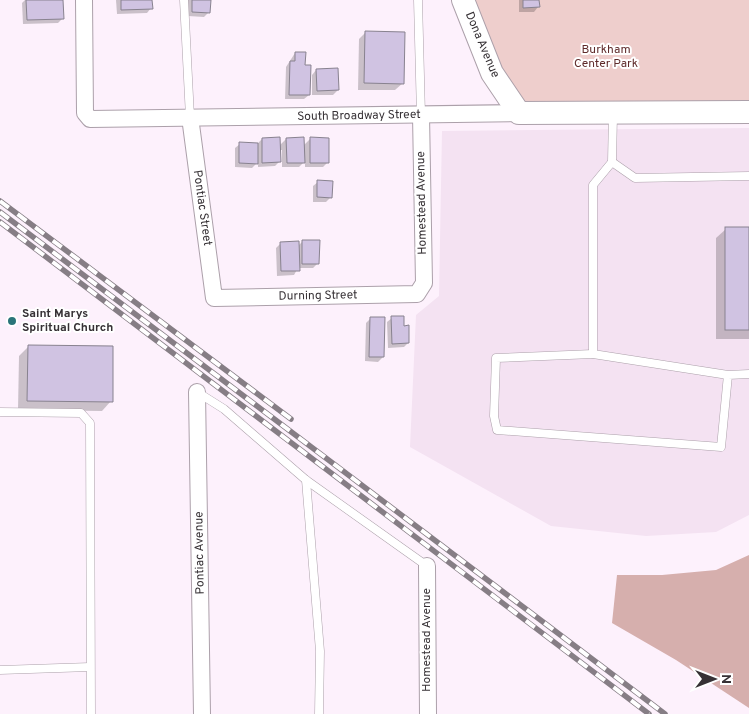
<svg xmlns="http://www.w3.org/2000/svg" width="749" height="714" font-family="Overpass,sans-serif">
<style>
.built{fill:#f4e2f2}
.green{fill:#eececc}
.forest{fill:#d6afad}
.shadow{fill:#0003}
.building{fill:#d0c3e2;stroke:#88828f}
.lines{fill:none;stroke-linecap:round;stroke-linejoin:round}
.lane-casing{stroke:#aca0aa;stroke-width:9}
.street-casing{stroke:#aca0aa;stroke-width:18}
.secondary-casing{stroke:#aca0aa;stroke-width:24}
.lane{stroke:#fff;stroke-width:8}
.street{stroke:#fff;stroke-width:16}
.secondary{stroke:#fff;stroke-width:22}
.rail-casing{stroke:#867e85;stroke-width:5.5}
.rail{stroke:#fff;stroke-width:4;stroke-dasharray:11;stroke-linecap:butt}
.poi-dot{fill:#2a7479;stroke:#fff;stroke-width:2}
.labels{text-anchor:middle;dominant-baseline:central;stroke-width:4;stroke-linejoin:round;paint-order:stroke}
.street-label{font-size:12px;fill:#363135;stroke:#fff}
.park-label{font-size:12px;fill:#5f2b2b;stroke:#fff}
.poi-label{font-size:12px;font-weight:bold;fill:#363135;stroke:#fff;text-anchor:start}
</style>
<rect width="100%" height="100%" fill="#fdf1fc"/>
<path class="built" d="M749,128V515L716,532L646,536L551,526L410,447L416,315L439,296L442,131Z"/>
<path class="green" d="M463,0H749V112L519,113Z"/>
<path class="forest" d="M749,555V708L676,660L612,623L617,575H662L716,570Z"/>
<g class="shadow">
<path d="M25,0H62L63,18L58,23L23,24L22,3Z"/>
<path d="M116,0H151V8L147,13L117,14Z"/>
<path d="M188,0H209V12L204,17L188,16Z"/>
<path d="M519,0H538V7L534,12H519Z"/>
<path d="M366,32L403,83L395,90H358L359,39Z"/>
<path d="M295,53L309,95L304,99H285L286,67Z"/>
<path d="M316,70L338,90L333,95H312V75Z"/>
<path d="M262,139L279,146L286,139L303,146L310,139L328,162L323,167H305V161L299,167H282V150H279L280,161L275,166L258,167V162L252,168L235,167V148L240,144H257Z"/>
<path d="M318,182L331,197L326,202H313V186Z"/>
<path d="M726,229H749V339H716V238Z"/>
<path d="M303,241L318,263L313,268H298L294,275L277,276L276,248L281,243L298,246Z"/>
<path d="M371,318L383,357L378,362L365,361L366,323Z"/>
<path d="M392,318L403,327L408,343L404,347L388,348L387,322Z"/>
<path d="M28,347L111,401L102,411L18,410L19,356Z"/>
</g>
<g class="building">
<path d="M26,0H63L64,19L27,20Z"/>
<path d="M121,0H152L153,9L121,10Z"/>
<path d="M192,0H211L210,13L192,12Z"/>
<path d="M523,0H539L540,7L523,8Z"/>
<path d="M365,31L405,32L404,84L364,83Z"/>
<path d="M295,52H306L305,65H311L310,95H289L290,61H295Z"/>
<path d="M338,68L339,90L317,91L316,69Z"/>
<path d="M280,137L281,162L262,163V138Z"/>
<path d="M304,137L305,163H287L286,138Z"/>
<path d="M310,137L329,138V163H310Z"/>
<path d="M239,142L258,143V164L239,163Z"/>
<path d="M317,180L333,181L332,198L317,197Z"/>
<rect x="725" y="227" width="24" height="103"/>
<path d="M302,240H320L319,264H302Z"/>
<path d="M299,241L300,271H281L280,242Z"/>
<path d="M391,316H404V326L409,325V343L392,344Z"/>
<path d="M370,317H385L384,357H369Z"/>
<path d="M28,345L113,346V402L27,401Z"/>
</g>
<g class="lines">
<g class="lane-casing">
<g id="lane">
<path d="M184,0L190,117"/>
<path d="M418,0L421,115"/>
<path d="M612,162L635,178L749,176"/>
<path d="M593,354V185L612,162L613,115"/>
<path d="M728,375L721,447L497,430L494,416L496,358L593,354L728,375L749,374"/>
<path d="M197,392L224,409L306,480L427,566"/>
<path d="M0,412L81,413L90,423L91,714"/>
<path d="M306,480L320,651L319,714"/>
<path d="M0,670L90,667"/>
</g>
</g>
<g class="street-casing">
<g id="street">
<path d="M84,0L85,113L90,119L519,113"/>
<path d="M190,117L214,298L417,294L424,283L421,115"/>
<path d="M197,392L202,714"/>
<path d="M427,566L428,714"/>
</g>
</g>
<g class="secondary-casing">
<path id="secondary" d="M463,0L492,73L519,113L749,112"/>
</g>
<use href="#lane" class="lane"/>
<use href="#street" class="street"/>
<use href="#secondary" class="secondary"/>
<g class="rail-casing">
<g id="rail">
<path d="M0,201L291,419"/>
<path d="M0,212L665,714"/>
<path d="M0,222L649,714"/>
</g>
</g>
<use href="#rail" class="rail"/>
</g>
<circle class="poi-dot" cx="12" cy="321" r="5"/>
<g class="labels">
<g class="street-label">
<text transform="translate(482 45) rotate(67)">Dona Avenue</text>
<text transform="translate(359 116) rotate(-1)">South Broadway Street</text>
<text transform="translate(422 203) rotate(-91)">Homestead Avenue</text>
<text transform="translate(202 208) rotate(82)">Pontiac Street</text>
<text transform="translate(318 296) rotate(-1)">Durning Street</text>
<text transform="translate(200 553) rotate(-91)">Pontiac Avenue</text>
<text transform="translate(427 640) rotate(-90)">Homestead Avenue</text>
</g>
<g class="park-label">
<text x="606" y="50">Burkham<tspan x="606" dy="14">Center Park</tspan></text>
</g>
<g class="poi-label">
<text x="22" y="314">Saint Marys<tspan x="22" dy="14">Spiritual Church</tspan></text>
</g>
</g>
<g transform="translate(714 679) rotate(90)" stroke="#ffffff" stroke-width="4" paint-order="stroke">
<path d="M0-4L9 19L0 12L-9 19Z" fill="#363135"/>
<text y="-8" font-size="14" font-weight="bold" text-anchor="middle" fill="#363135">N</text>
</g>
</svg>
